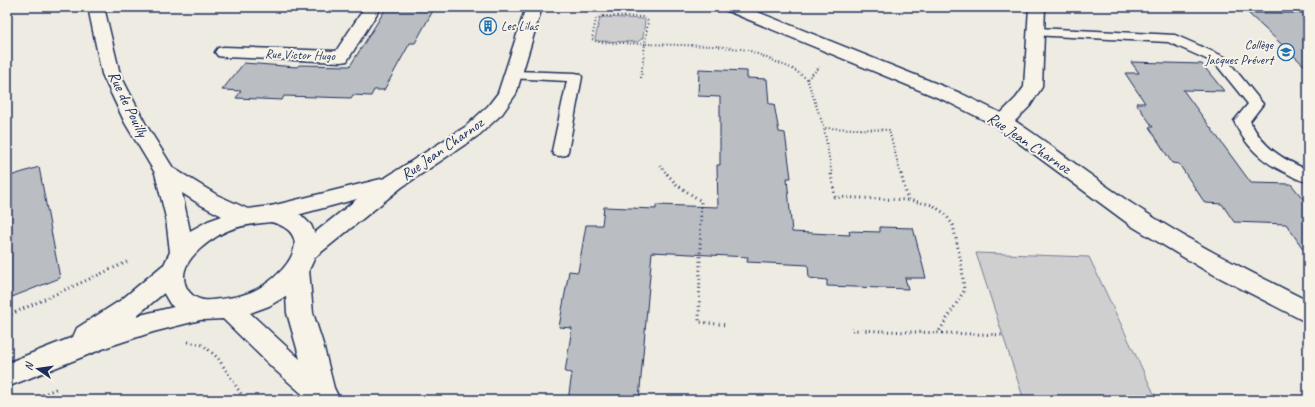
<svg xmlns="http://www.w3.org/2000/svg" width="1315" height="407" font-family="Caveat,sans-serif">
<style>
.green{fill:#cfcfcf;stroke:#757f96}
.building{fill:#babdc2;stroke:#1b2f5e}
.lines{fill:none;stroke-linecap:round;stroke-linejoin:round}
.lane-casing{stroke:#1b2f5e;stroke-width:3}
.street-casing{stroke:#1b2f5e;stroke-width:3}
.secondary-casing{stroke:#1b2f5e;stroke-width:3}
.path-far1{stroke:#1b2f5e;stroke-width:2;stroke-dasharray:1 2.5;stroke-linecap:butt}
.path{stroke:#1b2f5e;stroke-width:3;stroke-dasharray:1 3.5;stroke-linecap:butt}
.lane{fill:#f7f3e8;fill-rule:evenodd}
.street{fill:#f7f3e8;fill-rule:evenodd}
.secondary{fill:#f7f3e8;fill-rule:evenodd}
.labels{text-anchor:middle;dominant-baseline:central;stroke-width:4;stroke-linejoin:round;paint-order:stroke}
.far-poi-label{font-size:13px;fill:#1b2f5e;stroke:#f7f3e8;text-anchor:start}
.far-street-label{font-size:13px;fill:#1b2f5e;stroke:#f7f3e8}
.street-label{font-size:16px;fill:#1b2f5e;stroke:#f7f3e8}
</style>
<rect width="100%" height="100%" fill="#eeebe2"/>
<filter id="ink" filterUnits="userSpaceOnUse"><feTurbulence type="fractalNoise" baseFrequency=".025" numOctaves="2"/><feDisplacementMap in="SourceGraphic" scale="8" xChannelSelector="R" yChannelSelector="G"/><feConvolveMatrix kernelMatrix="1 2 1 2 8 2 1 2 1" color-interpolation-filters="sRGB"/></filter>
<g filter="url(#ink)">
<g class="green">
<path d="M604,17L643,19L645,20L643,38L637,42L598,41L595,39L600,18Z"/>
<path d="M976,253L1089,257L1157,400H1024Z"/>
</g>
<g class="building">
<path d="M387,7H435L415,43H410L384,90H374L371,96L353,95L351,98L284,96L282,100L236,98L241,91L222,90L244,63L297,67L299,65L350,66Z"/>
<path d="M1248,13H1308V69Z"/>
<path d="M1131,62L1202,64L1224,91L1183,90L1251,183L1291,184L1308,205V256L1286,224L1234,222L1222,204L1205,203L1179,164L1172,163L1149,127H1153L1136,103H1145L1125,73H1139Z"/>
<path d="M699,69L747,71V78L767,79L769,104H774L779,132L785,133L791,178H787L792,232L850,235L849,231L880,232V227L913,228L926,278H905L908,289L827,286V280L809,278L808,265L747,262L748,257L652,252L639,400H568L572,373L565,372L572,328L559,327L569,271L578,272L586,225H602L604,207L656,209V205L718,207L717,165H720V97L698,96Z"/>
<path d="M39,167L60,278L7,299V177Z"/>
</g>
<g class="lines">
<g class="lane-casing">
<g id="lane">
<path d="M1037,28L1175,35L1225,57L1263,104L1250,121C1263,148 1282,159 1308,170V181C1301,182 1294,177 1288,174C1262,162 1246,147 1234,121L1248,104L1215,63L1168,42L1032,35L1030,32Z"/>
<path d="M514,71L575,73L580,74L582,77L568,151L566,155L560,156L554,155L552,151L567,81L509,78L507,75L509,72Z"/>
</g>
</g>
<g class="street-casing">
<g id="street">
<path d="M365,7H381L347,61L341,62L224,57L218,56L215,52L218,48L224,47L336,51Z"/>
<path d="M526,7H542L516,94L502,114L479,135L402,187L314,258L306,261L298,258L294,252L298,246L357,199L271,222L263,220L260,214L263,208L385,178L465,127L488,106L498,93Z"/>
<path d="M723,7H745L960,93L1001,113L1016,98L1024,87L1029,7H1045L1042,87L1030,106L1015,121C1059,150 1100,184 1145,212C1197,246 1253,273 1308,301V323L1203,269L1130,225L996,126L946,101L725,10Z"/>
<path d="M172,263L181,265L184,272L181,279L136,316L203,300L212,303L216,310L212,317L153,332L110,346L7,387V363L73,337L77,328L121,300L163,265Z"/>
</g>
</g>
<g class="secondary-casing">
<path id="secondary" d="M88,7H104L120,74L145,123L173,168L217,195L248,209L271,206L277,208L301,215L311,225L317,239L315,257L309,270L313,313L323,344L334,388L340,400H309L275,370L223,319L203,320L181,313L170,304L163,292L160,280V273L170,252L166,218L155,173L125,123L102,74ZM182,193L201,205L222,216L208,221L190,231ZM271,222C318,234 285,274 259,288C247,295 235,297 221,299C215,299 209,301 203,300C188,297 180,281 186,267C191,255 205,244 216,237C232,226 252,224 271,222ZM286,296L287,313L300,359L250,313L269,306Z"/>
</g>
<g class="path-far1">
<path d="M702,7L708,9"/>
<path d="M603,16L644,17L648,21L645,44L597,42L592,39L596,19Z"/>
<path d="M641,78L645,44L716,46L748,50L793,69L807,79L824,128"/>
<path d="M807,79L820,67"/>
<path d="M660,166L668,175"/>
<path d="M832,175L824,128L889,130L901,175"/>
</g>
<g class="path">
<path d="M667,174L677,185L701,201L699,322L727,325"/>
<path d="M831,174L835,197L908,200"/>
<path d="M901,174L908,200"/>
<path d="M908,200L933,205L945,214L953,225L962,267L964,291L938,333"/>
<path d="M7,316L127,262"/>
<path d="M852,330L1004,335"/>
<path d="M188,342L203,345L218,358L245,400"/>
<path d="M30,400L58,388"/>
</g>
<use href="#lane" class="lane"/>
<use href="#street" class="street"/>
<use href="#secondary" class="secondary"/>
</g>
</g>
<defs>
<g id="building-ring" transform="scale(0.9)"><circle r="9.5" fill="#f7f3e8" stroke="#1f6fb2" stroke-width="1.5"/><path d="M-4-6H4V6H1V3H-1V6H-4ZM-2.5-4.3h1.7v1.8h-1.7ZM.8-4.3h1.7v1.8H.8ZM-2.5-1h1.7V.8h-1.7ZM.8-1h1.7V.8H.8Z" fill="#1f6fb2"/></g>
<g id="school-ring" transform="scale(0.9)"><circle r="9.5" fill="#f7f3e8" stroke="#1f6fb2" stroke-width="1.5"/><path d="M0-5L7-2L0 1L-7-2ZM-4 1L0 2.5L4 1V4Q0 6-4 4Z" fill="#1f6fb2"/></g>
</defs>
<g fill-rule="evenodd">
<use href="#building-ring" x="488" y="26"/>
<use href="#school-ring" x="1286" y="52"/>
</g>
<g class="labels">
<g class="far-poi-label">
<text x="501" y="26">Les Lilas</text>
<text x="1273" y="45" text-anchor="end">Collège<tspan x="1273" dy="15">Jacques Prévert</tspan></text>
</g>
<g class="far-street-label">
<text transform="translate(300 55) rotate(2)">Rue Victor Hugo</text>
</g>
<g class="street-label">
<text transform="translate(128 104) rotate(64)">Rue de Pouilly</text>
<text transform="translate(1029 143) rotate(34)">Rue Jean Charnoz</text>
<text transform="translate(442 149) rotate(-35)">Rue Jean Charnoz</text>
</g>
</g>
<rect width="1315" height="407" fill="none" stroke="#f7f3e8" stroke-width="24"/>
<rect x="12" y="12" width="1291" height="383" fill="none" stroke="#1b2f5e" stroke-width="1.5" filter="url(#ink)"/>
<g transform="translate(38 369) rotate(283)" stroke="#f7f3e8" stroke-width="3" paint-order="stroke">
<path d="M0-3L7 15L0 10L-7 15Z" fill="#1b2f5e"/>
<text y="-6" font-size="11" font-weight="bold" text-anchor="middle" fill="#1b2f5e">N</text>
</g>
</svg>
